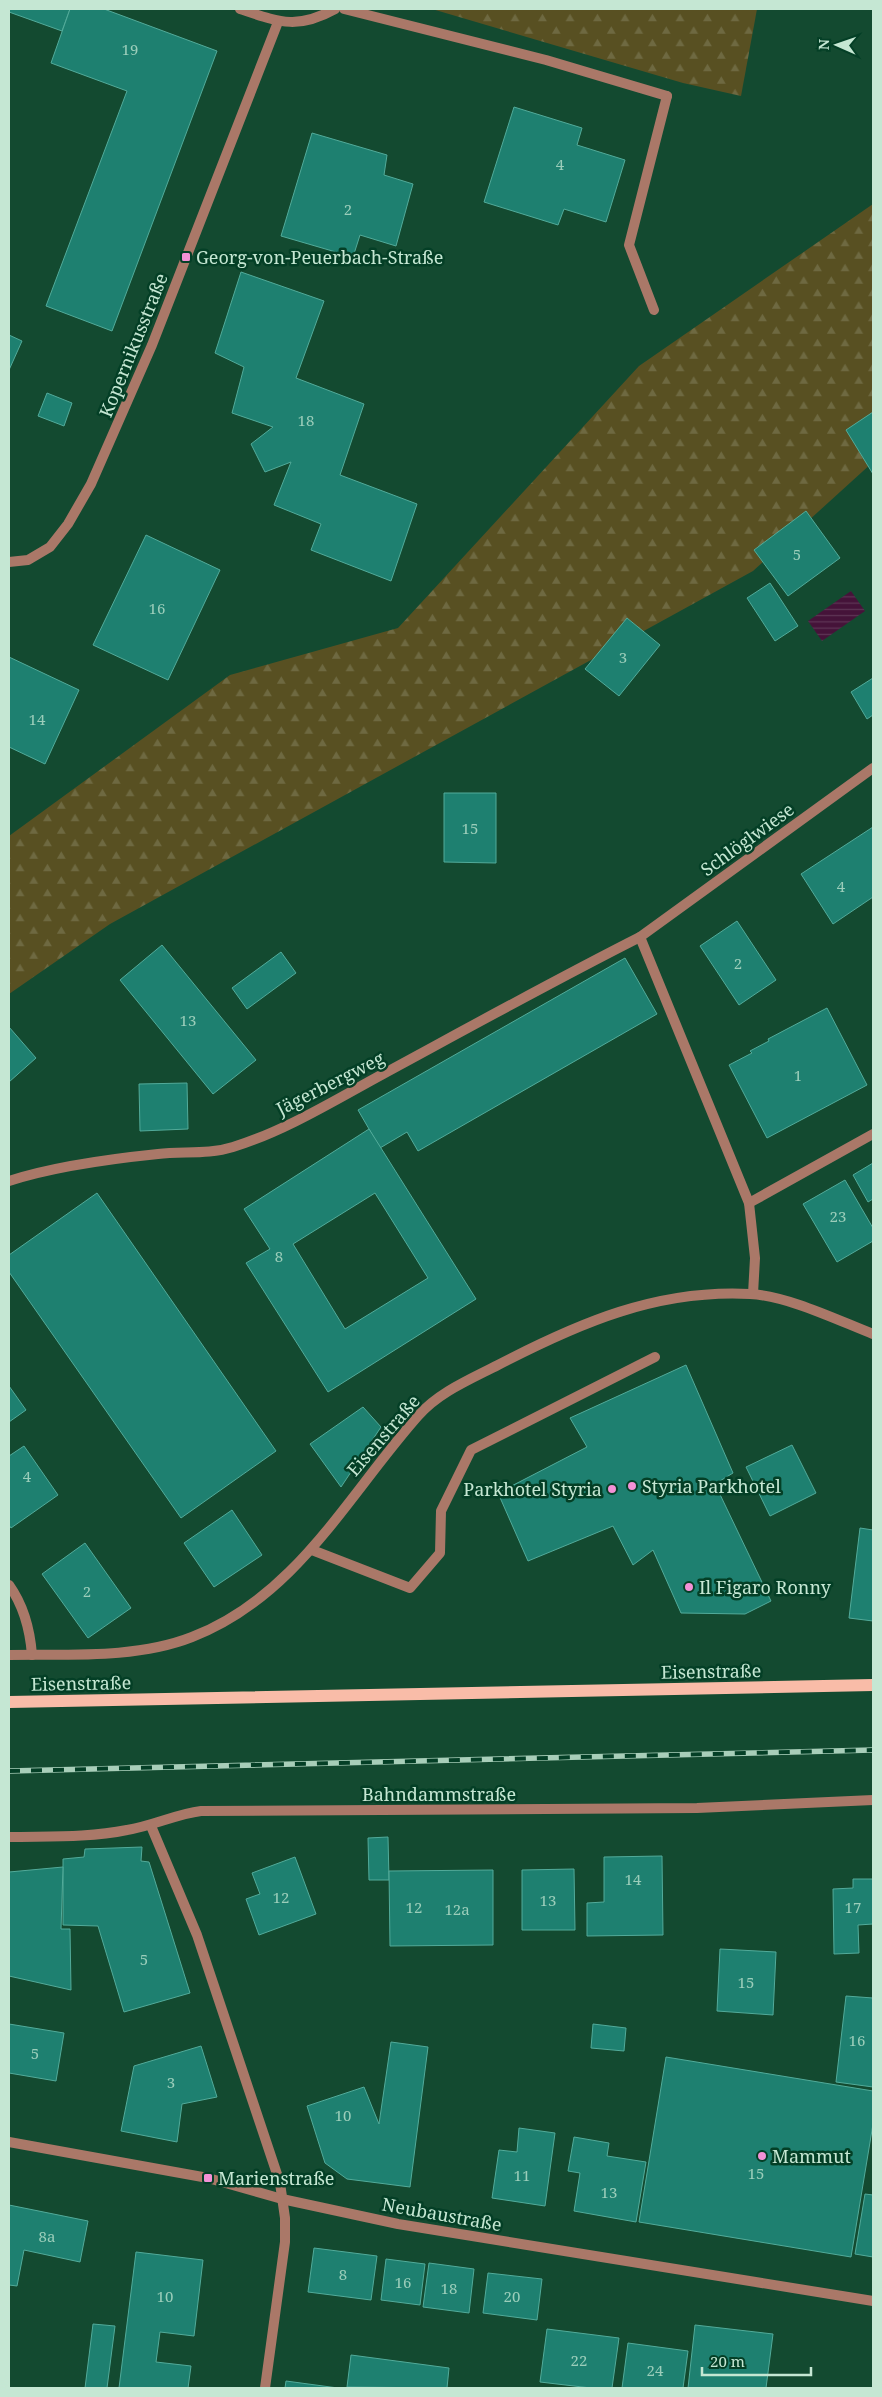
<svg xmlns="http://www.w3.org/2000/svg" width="882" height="2397" font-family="'Noto Serif',serif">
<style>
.forest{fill:url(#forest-firs)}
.water{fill:url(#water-rules)}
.building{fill:#1e8070;stroke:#52ab9a;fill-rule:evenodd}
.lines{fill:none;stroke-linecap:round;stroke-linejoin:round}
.service{stroke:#aa7868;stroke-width:10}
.minor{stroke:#aa7868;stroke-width:10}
.tertiary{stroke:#aa7868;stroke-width:10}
.primary{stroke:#f9bca8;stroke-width:12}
.rail-casing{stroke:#a8ceb9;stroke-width:5.5}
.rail{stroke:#043f26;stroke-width:4;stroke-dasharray:11;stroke-linecap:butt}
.poi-dot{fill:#f391d6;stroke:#043f26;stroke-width:2}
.labels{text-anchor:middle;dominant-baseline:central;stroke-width:5;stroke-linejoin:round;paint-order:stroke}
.number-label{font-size:15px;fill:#9bcdba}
.poi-label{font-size:18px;fill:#c5e7d3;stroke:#043f26;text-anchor:start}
.street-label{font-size:18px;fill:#c5e7d3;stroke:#043f26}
</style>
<defs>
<pattern id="forest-firs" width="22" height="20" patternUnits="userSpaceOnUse" patternTransform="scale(1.25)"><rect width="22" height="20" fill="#585022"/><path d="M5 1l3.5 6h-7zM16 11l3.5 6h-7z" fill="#6e6941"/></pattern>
<pattern id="water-rules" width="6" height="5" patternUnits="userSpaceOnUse" patternTransform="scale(1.25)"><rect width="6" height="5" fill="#451339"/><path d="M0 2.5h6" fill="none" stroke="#5e3555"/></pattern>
</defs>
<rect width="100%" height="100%" fill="#134a30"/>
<g class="forest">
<path d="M432,9H757L741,96L683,83Z"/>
<path d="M873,204V462L753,571L110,924L9,994V836L230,675L398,628L639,366Z"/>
</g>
<path class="water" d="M851,591L865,611L822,641L808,621Z"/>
<g class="building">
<path d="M9,9H70L62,31L9,12Z"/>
<path d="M70,9H104L217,51L112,331L46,306L127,91L51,63Z"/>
<path d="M514,107L582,128L577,145L625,160L606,222L564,209L558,225L484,202Z"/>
<path d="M312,133L387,155L384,175L413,184L396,246L360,235L353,257L281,236Z"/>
<path d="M241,272L324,301L296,378L364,404L340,475L417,504L391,581L311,550L321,524L274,505L291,462L265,472L251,444L273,427L232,413L244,367L215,353Z"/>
<path d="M9,335L22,341L9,370Z"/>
<path d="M47,393L72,403L64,426L38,416Z"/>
<path d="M873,412V474L846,430Z"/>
<path d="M806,511L840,558L788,596L754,550Z"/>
<path d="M146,535L220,570L168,680L93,645Z"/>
<path d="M770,583L798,626L775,641L747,598Z"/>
<path d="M627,618L660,645L619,696L585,669Z"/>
<path d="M9,657L79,690L45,764L9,747Z"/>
<path d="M873,678V715L867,719L851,692Z"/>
<path d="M444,793H496V863L444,862Z"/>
<path d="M873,827V897L833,924L801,874Z"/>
<path d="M737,921L776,980L739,1005L700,946Z"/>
<path d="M162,945L256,1060L213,1094L120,980Z"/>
<path d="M281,952L296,973L247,1009L232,988Z"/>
<path d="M625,958L657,1014L418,1151L407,1132L380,1148L358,1110Z"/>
<path d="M827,1008L867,1085L767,1138L729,1065L752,1053L750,1051L769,1041L768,1039Z"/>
<path d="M9,1027L36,1058L9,1082Z"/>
<path d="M187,1083L188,1129L140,1131L139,1084Z"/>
<path d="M369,1129L476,1299L328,1392L246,1263L270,1249L244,1209ZM375,1193L428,1278L345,1329L293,1244Z"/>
<path d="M873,1163V1199L868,1202L853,1175Z"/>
<path d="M845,1180L873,1228V1241L837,1262L803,1204Z"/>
<path d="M97,1193L276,1451L181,1518L9,1272V1255Z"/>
<path d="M686,1365L733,1473L715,1484L771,1601L745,1614L681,1613L653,1550L633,1565L613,1526L528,1561L498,1493L587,1447L570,1418Z"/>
<path d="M9,1386L26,1410L9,1422Z"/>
<path d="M363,1407L381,1427L341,1487L310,1444Z"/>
<path d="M792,1445L816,1493L770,1516L746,1467Z"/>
<path d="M24,1446L58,1495L11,1528L9,1525V1456Z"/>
<path d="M232,1510L262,1555L214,1587L184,1543Z"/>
<path d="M860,1528L873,1530V1621L849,1618Z"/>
<path d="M85,1543L131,1608L88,1638L42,1574Z"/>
<path d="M388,1837L389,1880H369L368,1838Z"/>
<path d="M142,1847L141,1861L149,1862L190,1993L124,2012L98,1926L63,1925V1859L84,1857L85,1849Z"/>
<path d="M662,1856L663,1935L587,1936V1903L604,1902V1857Z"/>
<path d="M295,1857L316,1914L259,1935L246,1899L260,1894L252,1873Z"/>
<path d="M63,1867L61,1929H70L71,1990L9,1976V1872Z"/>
<path d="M574,1869L575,1930H522V1870Z"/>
<path d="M493,1870V1945L390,1946L389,1871Z"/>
<path d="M853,1879H873V1924L858,1925L859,1953L834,1954L833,1889L853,1888Z"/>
<path d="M720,1949L776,1952L773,2015L717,2011Z"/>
<path d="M846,1996L873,1998V2087L836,2082Z"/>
<path d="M9,2024L64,2033L56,2081L9,2073Z"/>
<path d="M593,2024L626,2028L624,2051L591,2048Z"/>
<path d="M391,2042L428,2047L410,2187L347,2179L325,2163L307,2106L364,2087L379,2124Z"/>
<path d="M201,2046L217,2097L182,2104L177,2142L121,2131L134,2066Z"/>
<path d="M666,2057L873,2091V2124L851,2257L639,2222Z"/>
<path d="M519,2128L555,2133L545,2206L492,2198L499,2150L517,2152Z"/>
<path d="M574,2137L609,2143L607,2156L646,2162L636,2222L574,2211L580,2173L568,2171Z"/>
<path d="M865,2194L873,2195V2257L855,2254Z"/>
<path d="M9,2205L88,2221L80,2262L24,2250L17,2286L9,2285Z"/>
<path d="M314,2248L377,2256L371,2300L308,2292Z"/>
<path d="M136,2252L203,2260L194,2336L160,2332L156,2362L191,2366L188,2388H119Z"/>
<path d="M386,2259L425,2264L420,2305L381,2300Z"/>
<path d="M429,2263L474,2269L469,2313L423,2307Z"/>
<path d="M488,2273L542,2279L537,2320L483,2313Z"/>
<path d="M93,2324L115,2326L107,2388H85Z"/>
<path d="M695,2325L773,2334L766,2388H688Z"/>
<path d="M547,2329L619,2338L612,2388H591L540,2382Z"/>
<path d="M628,2343L688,2351L683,2388H622Z"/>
<path d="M351,2355L449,2368L447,2388L347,2387Z"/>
<path d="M286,2381L338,2388H285Z"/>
</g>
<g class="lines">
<g class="service">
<path d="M654,310L629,245L667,96"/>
<path d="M9,1181C55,1166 109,1159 158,1154C183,1151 208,1155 233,1147C285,1131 335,1100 383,1074C468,1028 553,981 640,937"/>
<path d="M312,1550L410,1588L440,1553L441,1511L471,1450L655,1357"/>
</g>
<g class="minor">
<path d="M240,9C279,22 297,30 335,9"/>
<path d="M344,9L546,60L667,96"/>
<path d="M9,562L28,560L50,547L68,524L91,484L152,345L278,22"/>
<path d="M749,1203L873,1134"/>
<path d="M753,1294L755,1258L749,1203L640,937L873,768"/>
<path d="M9,1585C24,1606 30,1629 32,1655"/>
<path d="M151,1826L197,1935L280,2183L285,2218V2242L265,2388"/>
<path d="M9,1837C48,1836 88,1838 127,1830C153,1826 176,1814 201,1811L697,1808L873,1800"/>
<path d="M9,2142L208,2178L282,2199L398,2224L873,2301"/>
</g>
<path class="tertiary" d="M9,1655C68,1654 136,1659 192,1637C296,1597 348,1495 418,1416C439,1392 471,1379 498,1365C579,1323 657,1289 750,1294C788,1296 837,1320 873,1334"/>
<path class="primary" d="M9,1702L873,1685"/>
<g class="rail-casing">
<path id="rail" d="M9,1771L873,1750"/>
</g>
<use href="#rail" class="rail"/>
</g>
<g class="poi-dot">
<rect x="181" y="252" width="10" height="10" rx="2.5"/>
<circle cx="632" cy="1486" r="5"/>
<circle cx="612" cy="1489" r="5"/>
<circle cx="689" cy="1587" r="5"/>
<circle cx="762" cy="2156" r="5"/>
<rect x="203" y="2173" width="10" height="10" rx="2.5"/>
</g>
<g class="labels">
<g class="number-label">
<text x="130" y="49">19</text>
<text x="560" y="164">4</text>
<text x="348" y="209">2</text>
<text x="306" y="420">18</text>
<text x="797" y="554">5</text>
<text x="157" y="608">16</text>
<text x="623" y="657">3</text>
<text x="37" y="719">14</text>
<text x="470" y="828">15</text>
<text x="841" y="886">4</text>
<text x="738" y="963">2</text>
<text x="188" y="1020">13</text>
<text x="798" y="1075">1</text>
<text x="838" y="1216">23</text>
<text x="279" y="1256">8</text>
<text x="27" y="1476">4</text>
<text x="87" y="1591">2</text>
<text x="633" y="1879">14</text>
<text x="281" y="1897">12</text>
<text x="548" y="1900">13</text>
<text x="414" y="1907">12</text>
<text x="853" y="1907">17</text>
<text x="457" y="1909">12a</text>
<text x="144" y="1959">5</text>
<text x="746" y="1982">15</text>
<text x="857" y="2040">16</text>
<text x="35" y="2053">5</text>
<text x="171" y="2082">3</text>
<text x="343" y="2115">10</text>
<text x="756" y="2173">15</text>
<text x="522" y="2175">11</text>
<text x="609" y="2192">13</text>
<text x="47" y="2236">8a</text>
<text x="343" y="2274">8</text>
<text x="403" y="2282">16</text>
<text x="449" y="2288">18</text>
<text x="165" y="2296">10</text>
<text x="512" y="2296">20</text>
<text x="579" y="2360">22</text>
<text x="655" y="2370">24</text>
</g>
<g class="poi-label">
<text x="196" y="257">Georg-von-Peuerbach-Straße</text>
<text x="642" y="1486">Styria Parkhotel</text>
<text x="602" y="1489" text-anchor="end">Parkhotel Styria</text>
<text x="699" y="1587">Il Figaro Ronny</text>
<text x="772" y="2156">Mammut</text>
<text x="218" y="2178">Marienstraße</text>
</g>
<g class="street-label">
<text transform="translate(133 345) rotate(-68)">Kopernikusstraße</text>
<text transform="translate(747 839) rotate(-36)">Schlöglwiese</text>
<text transform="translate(330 1083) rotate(-27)">Jägerbergweg</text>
<text transform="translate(383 1435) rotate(-49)">Eisenstraße</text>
<text transform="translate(711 1671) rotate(-1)">Eisenstraße</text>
<text transform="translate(81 1683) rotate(-1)">Eisenstraße</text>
<text x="439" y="1794">Bahndammstraße</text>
<text transform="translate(442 2214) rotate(10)">Neubaustraße</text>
</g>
</g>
<rect width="882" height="2397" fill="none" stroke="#c5e7d3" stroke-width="20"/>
<g transform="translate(837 45) rotate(272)" stroke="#043f26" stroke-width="4" paint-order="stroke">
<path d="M0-4L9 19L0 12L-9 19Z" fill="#c5e7d3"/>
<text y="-8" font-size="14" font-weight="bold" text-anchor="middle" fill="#c5e7d3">N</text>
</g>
<path d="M702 2367v8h109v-8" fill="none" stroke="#c5e7d3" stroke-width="2.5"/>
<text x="710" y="2367" font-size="15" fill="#c5e7d3" stroke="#043f26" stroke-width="4" paint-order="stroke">20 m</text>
</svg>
